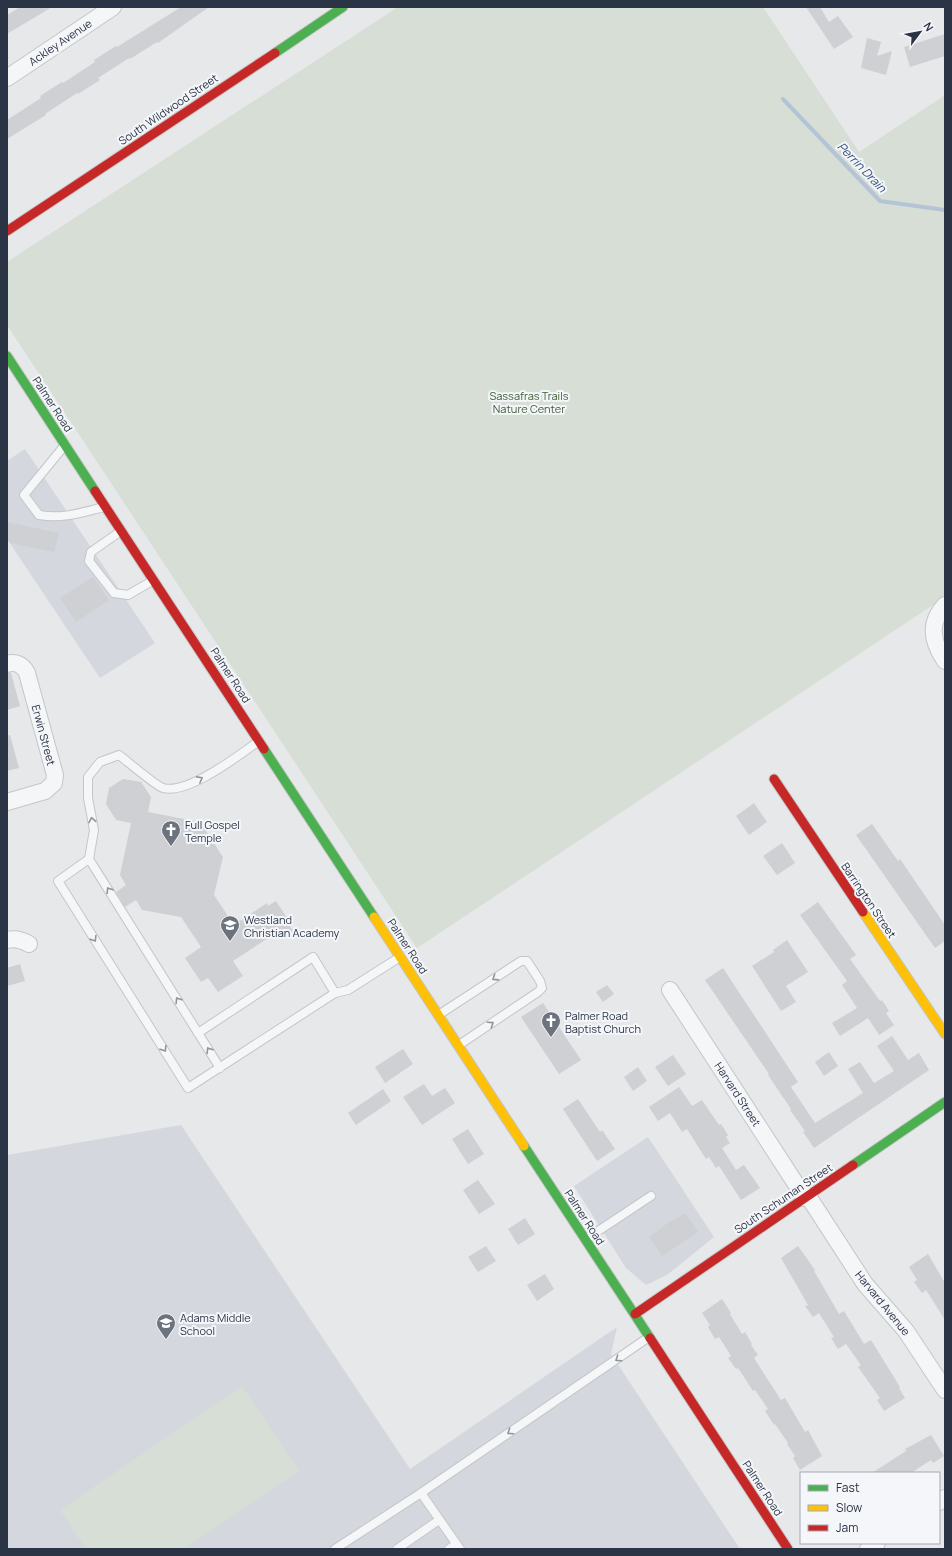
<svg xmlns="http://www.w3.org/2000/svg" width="952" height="1556" font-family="Manrope,sans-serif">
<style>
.built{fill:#d4d7dd}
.green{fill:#d6ded6}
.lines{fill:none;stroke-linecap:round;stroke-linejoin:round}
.stream{stroke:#b4c4d5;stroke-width:4}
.building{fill:#ced0d3}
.lane-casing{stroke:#c4c6c8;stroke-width:10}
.street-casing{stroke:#c4c6c8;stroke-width:18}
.fast-casing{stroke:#c4c6c8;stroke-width:11}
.slow-casing{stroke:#c4c6c8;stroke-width:11}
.jam-casing{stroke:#c4c6c8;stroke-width:11}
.lane{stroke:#f5f6f7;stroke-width:8}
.street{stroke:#f5f6f7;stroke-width:16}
.fast{stroke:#4caf50;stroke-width:9}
.slow{stroke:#ffc107;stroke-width:9}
.jam{stroke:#c62828;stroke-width:9}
.oneway{stroke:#90959e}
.labels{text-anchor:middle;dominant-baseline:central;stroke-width:4;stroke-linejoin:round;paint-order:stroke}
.street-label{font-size:11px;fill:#2b3445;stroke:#f4f6f9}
.park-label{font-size:11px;fill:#3f6138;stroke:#f4f6f9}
.poi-label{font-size:11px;fill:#2b3445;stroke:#f4f6f9;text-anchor:start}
.water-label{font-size:12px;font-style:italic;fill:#34527a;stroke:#f4f6f9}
</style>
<rect width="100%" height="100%" fill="#e6e8ea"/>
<g class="built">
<path d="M25,449L155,643L100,678L7,539V461Z"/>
<path d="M181,1125L410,1469L617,1327L611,1354L740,1549H7V1155Z"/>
<path d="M648,1137L714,1237L667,1275L646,1285L626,1268L574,1186Z"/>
</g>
<g class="green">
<path d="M398,7H763L859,152L945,95V597L417,948L7,325V262Z"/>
<path d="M242,1386L299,1471L184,1549H86L60,1510Z"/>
</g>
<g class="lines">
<path class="stream" d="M783,99L880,201L945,210"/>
</g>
<g class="building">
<path d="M20,7H52L7,34V15Z"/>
<path d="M181,7H209L158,43L157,42L130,59L129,58L98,78L100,80L78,94L77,93L45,114L46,115L7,139V120L41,98L40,96L62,82L63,83L95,62L94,60L116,46L117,47Z"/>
<path d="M806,7H820L829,22L838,16L853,37L834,49Z"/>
<path d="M945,34V56L910,67L904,47Z"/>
<path d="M867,38L881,42L877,56L892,51L886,75L861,68Z"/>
<path d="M7,522L59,533L54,552L10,543L7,538Z"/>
<path d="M93,577L109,600L76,622L60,598Z"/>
<path d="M7,673H11L20,706L7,710Z"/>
<path d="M10,735L19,768L7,771V736Z"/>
<path d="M123,779L141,782L151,797L148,812L200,822L223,857L214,895L234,925L267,903L268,906L276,901L289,921L287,922L293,931L283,937L279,931L233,961L243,976L218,992L208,978L201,982L185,958L201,947L181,917L142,910L136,900L125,907L116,892L126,885L120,875L131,823L116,820L106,804L109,788Z"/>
<path d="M754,803L767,822L749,835L736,816Z"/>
<path d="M872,824L898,861L900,859L945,925V941L935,948L856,835Z"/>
<path d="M782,843L795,863L777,875L763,856Z"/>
<path d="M818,902L856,955L850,959L880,1001L882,1000L889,1011L886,1013L894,1025L879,1035L868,1018L840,1036L832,1023L857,1008L842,985L847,981L800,915Z"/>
<path d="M787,940L808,972L786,986L796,1002L781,1011L752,966L774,952L773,950Z"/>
<path d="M20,964L25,981L7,986V968Z"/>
<path d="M723,968L798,1082L791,1087L815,1123L863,1093L848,1069L860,1062L874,1083L894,1071L877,1046L892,1036L908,1060L919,1053L929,1070L814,1148L803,1132L805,1131L790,1110L791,1109L768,1075L769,1074L705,980Z"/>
<path d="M607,985L614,994L603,1002L596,992Z"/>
<path d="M543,1003L581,1060L559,1074L521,1017Z"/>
<path d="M403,1049L413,1064L385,1083L375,1067Z"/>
<path d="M829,1052L838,1066L824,1076L815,1062Z"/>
<path d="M673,1055L686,1074L668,1086L655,1067Z"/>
<path d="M638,1067L647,1081L633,1091L624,1077Z"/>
<path d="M424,1084L432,1096L445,1088L455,1103L422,1125L403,1097Z"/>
<path d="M679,1087L692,1106L702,1100L719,1125L721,1124L728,1135L726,1137L730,1143L722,1148L736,1170L744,1165L760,1188L741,1200L719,1166L716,1168L709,1157L706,1159L687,1129L682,1132L670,1113L658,1121L649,1107Z"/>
<path d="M383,1089L391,1101L356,1125L348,1113Z"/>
<path d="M578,1099L600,1132L602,1130L615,1149L597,1161L563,1109Z"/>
<path d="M468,1129L484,1154L468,1164L452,1139Z"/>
<path d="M478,1180L495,1204L479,1214L463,1190Z"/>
<path d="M685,1213L698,1232L662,1256L649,1237L672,1220L673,1221Z"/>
<path d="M525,1218L535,1234L518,1245L508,1229Z"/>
<path d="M486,1246L496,1261L478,1272L468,1257Z"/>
<path d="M798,1246L815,1270L814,1271L839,1314L844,1311L864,1344L871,1340L900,1387L899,1388L905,1398L884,1411L877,1400L880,1398L858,1367L861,1365L846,1344L838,1349L831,1338L834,1337L819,1313L813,1317L805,1306L808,1305L781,1258Z"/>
<path d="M928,1254L945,1283V1320L926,1290L922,1293L914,1282L917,1280L909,1267Z"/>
<path d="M545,1274L554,1289L537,1301L527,1285Z"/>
<path d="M722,1299L731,1313L730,1314L742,1334L745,1332L752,1344L751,1345L758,1355L754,1358L781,1400L785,1398L805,1432L808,1430L822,1456L800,1470L793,1458L795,1456L787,1444L788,1443L775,1424L774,1425L765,1411L768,1409L755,1390L753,1391L738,1368L736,1369L728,1358L731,1356L719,1337L715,1339L708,1327L710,1325L702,1313Z"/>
<path d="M931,1435L944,1456L933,1463L931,1460L911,1473H872L906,1451L905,1449Z"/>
</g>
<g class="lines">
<g class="lane-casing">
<g id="lane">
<path d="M65,445L24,495L39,515C63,519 80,513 104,507"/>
<path d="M121,531L91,552L89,561L114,593L128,595L152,581"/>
<path d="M89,859L94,830L88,798V777L100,762L119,755C127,761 156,786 163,788C188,795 239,755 259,741"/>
<path d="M335,993L348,990L400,957"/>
<path d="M440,1014L521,961H527L540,981L542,988L538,992L459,1045"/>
<path d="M198,1033L313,957L335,993L188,1088L58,881L89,859L220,1068"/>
<path d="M586,1239L651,1196"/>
<path d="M335,1549L421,1493"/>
<path d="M397,1549L439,1520"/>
<path d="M449,1549L456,1544"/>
<path d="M460,1549L421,1493L649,1337"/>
</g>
</g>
<g class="street-casing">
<g id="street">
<path d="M7,78L113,7"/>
<path d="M945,605C928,623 932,642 945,661"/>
<path d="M7,664C16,661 23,665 27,673L55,775L54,783L45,791L7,802"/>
<path d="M7,940C16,938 22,940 29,944"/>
<path d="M670,990L805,1198"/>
<path d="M808,1196L865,1284L906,1331L945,1390"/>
<path d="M939,1502L945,1498"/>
<path d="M868,1549L877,1543"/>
</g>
</g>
<g class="fast-casing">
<g id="fast">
<path d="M275,53L343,7"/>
<path d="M7,356L95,491"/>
<path d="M264,749L374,917"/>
<path d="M524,1146L650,1338"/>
<path d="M853,1165L945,1102"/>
</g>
</g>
<g class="slow-casing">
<g id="slow">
<path d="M863,912L945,1034"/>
<path d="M374,917L524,1146"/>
</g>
</g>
<g class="jam-casing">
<g id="jam">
<path d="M7,231L275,53"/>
<path d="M95,491L264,749"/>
<path d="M774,779L863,912"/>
<path d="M635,1314L853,1165"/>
<path d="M650,1338L788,1549"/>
</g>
</g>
<use href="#lane" class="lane"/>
<use href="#street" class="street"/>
<use href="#fast" class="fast"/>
<use href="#slow" class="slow"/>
<use href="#jam" class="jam"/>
</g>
<defs><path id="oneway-chevron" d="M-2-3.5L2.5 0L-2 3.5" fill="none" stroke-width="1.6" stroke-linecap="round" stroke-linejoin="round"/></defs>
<g class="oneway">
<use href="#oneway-chevron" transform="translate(200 779) rotate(-28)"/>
<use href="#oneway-chevron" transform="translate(92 820) rotate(-101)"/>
<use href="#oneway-chevron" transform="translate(109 890) rotate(-122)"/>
<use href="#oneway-chevron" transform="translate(94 939) rotate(58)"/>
<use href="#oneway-chevron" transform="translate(495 978) rotate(147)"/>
<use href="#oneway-chevron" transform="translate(178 1000) rotate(-122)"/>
<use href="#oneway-chevron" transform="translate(491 1024) rotate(-34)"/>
<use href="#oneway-chevron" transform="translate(164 1049) rotate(58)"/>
<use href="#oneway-chevron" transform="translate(209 1050) rotate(-122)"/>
<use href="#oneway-chevron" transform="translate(618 1359) rotate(146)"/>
<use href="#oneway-chevron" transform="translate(510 1432) rotate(146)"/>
</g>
<defs>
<g id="church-pin" transform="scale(1)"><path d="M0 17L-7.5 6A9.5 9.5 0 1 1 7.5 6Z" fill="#6c737f" stroke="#f4f6f9"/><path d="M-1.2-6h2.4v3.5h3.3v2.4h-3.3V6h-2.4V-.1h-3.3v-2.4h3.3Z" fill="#fff"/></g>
<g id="school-pin" transform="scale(1)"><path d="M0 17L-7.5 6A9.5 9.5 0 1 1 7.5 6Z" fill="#6c737f" stroke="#f4f6f9"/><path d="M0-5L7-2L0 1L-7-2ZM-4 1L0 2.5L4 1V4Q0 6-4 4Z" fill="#fff"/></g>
</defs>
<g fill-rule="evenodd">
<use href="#church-pin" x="171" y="830"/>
<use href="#school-pin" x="230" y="925"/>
<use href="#church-pin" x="551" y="1021"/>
<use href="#school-pin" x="166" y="1323"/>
</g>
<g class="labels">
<g class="street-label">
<text transform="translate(60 42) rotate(-34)">Ackley Avenue</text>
<text transform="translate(168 109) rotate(-34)">South Wildwood Street</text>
<text transform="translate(53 404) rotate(57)">Palmer Road</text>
<text transform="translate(231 675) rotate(57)">Palmer Road</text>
<text transform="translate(44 735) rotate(75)">Erwin Street</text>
<text transform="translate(869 900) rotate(56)">Barrington Street</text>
<text transform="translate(408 946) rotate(57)">Palmer Road</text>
<text transform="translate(738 1094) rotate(57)">Harvard Street</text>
<text transform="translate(783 1198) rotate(-34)">South Schuman Street</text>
<text transform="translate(585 1217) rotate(57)">Palmer Road</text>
<text transform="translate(883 1303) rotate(51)">Harvard Avenue</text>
<text transform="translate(763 1488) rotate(57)">Palmer Road</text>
</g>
<g class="park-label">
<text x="529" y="395">Sassafras Trails<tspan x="529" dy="13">Nature Center</tspan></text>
</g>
<g class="poi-label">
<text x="185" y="824">Full Gospel<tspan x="185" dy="13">Temple</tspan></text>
<text x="244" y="919">Westland<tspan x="244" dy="13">Christian Academy</tspan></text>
<text x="565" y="1015">Palmer Road<tspan x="565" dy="13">Baptist Church</tspan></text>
<text x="180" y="1317">Adams Middle<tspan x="180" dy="13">School</tspan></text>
</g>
<g class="water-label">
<text transform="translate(862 167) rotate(46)">Perrin Drain</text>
</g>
</g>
<rect width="952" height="1556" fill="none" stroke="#2b3445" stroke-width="16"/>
<rect x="800" y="1472" width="140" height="72" fill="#f4f6f9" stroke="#a4a8b1"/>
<rect x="808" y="1485" width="20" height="6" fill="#4caf50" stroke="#a4a8b1"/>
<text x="836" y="1492" font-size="12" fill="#2b3445">Fast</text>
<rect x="808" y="1505" width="20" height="6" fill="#ffc107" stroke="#a4a8b1"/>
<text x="836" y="1512" font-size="12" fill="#2b3445">Slow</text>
<rect x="808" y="1525" width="20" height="6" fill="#c62828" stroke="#a4a8b1"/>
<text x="836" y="1532" font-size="12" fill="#2b3445">Jam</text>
<g transform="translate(920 32) rotate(58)" stroke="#f4f6f9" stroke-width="3" paint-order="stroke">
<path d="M0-3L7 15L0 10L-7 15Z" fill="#2b3445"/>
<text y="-6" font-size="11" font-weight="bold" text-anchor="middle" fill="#2b3445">N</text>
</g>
</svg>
